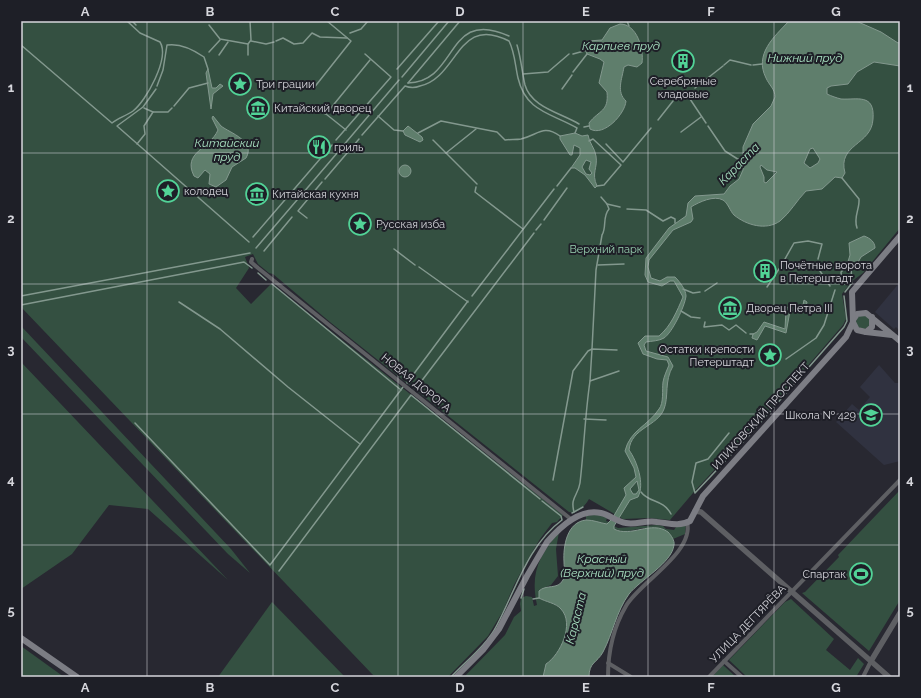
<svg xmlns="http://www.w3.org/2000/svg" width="921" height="698" font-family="Raleway,sans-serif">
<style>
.built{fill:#303240}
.green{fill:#345041}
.water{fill:#5f7e6c;stroke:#83988e;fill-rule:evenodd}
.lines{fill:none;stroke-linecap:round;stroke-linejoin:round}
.stream{stroke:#83988e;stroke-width:1.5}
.minor{stroke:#5e5f63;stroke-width:4}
.tertiary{stroke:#5e5f63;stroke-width:5.5}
.secondary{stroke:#7c7d84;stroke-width:6}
.grid{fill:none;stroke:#d6d6dc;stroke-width:1;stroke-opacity:0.55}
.labels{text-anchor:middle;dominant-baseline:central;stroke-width:4;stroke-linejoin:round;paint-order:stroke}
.poi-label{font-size:11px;fill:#d6d6dc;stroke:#1e1f27;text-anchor:start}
.park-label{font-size:11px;fill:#98d1b1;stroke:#1e1f27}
.street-label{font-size:11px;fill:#d6d6dc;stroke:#1e1f27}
.water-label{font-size:12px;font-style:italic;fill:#a8e1c1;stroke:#1e1f27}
.neatline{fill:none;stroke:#d6d6dc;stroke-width:1.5}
.grid-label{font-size:13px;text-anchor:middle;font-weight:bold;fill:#d6d6dc}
</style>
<rect width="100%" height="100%" fill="#282831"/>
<g class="built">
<path d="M900,282V331L896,327L894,329L875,312Z"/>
<path d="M879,365L895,383H900V461L884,465L836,422L852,404L859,410L870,397L860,387Z"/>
</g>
<g class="green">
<path d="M21,21H900V228L863,273L851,282L842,294L846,319L843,325L773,406L693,493L670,520L649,518L623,519L589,499C585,506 578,514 569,512L330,322L273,274L269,273L258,264L253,254L245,257L249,268L236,288L251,304L271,284L563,515L557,522L552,523L540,539L528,559L514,585L503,611L488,636L448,677H380L373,675L21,307Z"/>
<circle cx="863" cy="322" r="7"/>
<path d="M21,326L231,549L250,573L228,554L21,337Z"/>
<path d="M21,362L228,580L148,509L109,505L72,554L21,589Z"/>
<path d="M900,490V600L869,651L802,593L805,592L839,557L838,555Z"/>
<path d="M600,514L607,518L606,521L609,522L607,524L586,520V516Z"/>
<path d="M686,524L685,534L673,539L667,532L643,528L624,532L614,529V526L618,528L657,525L663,526L666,529L674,530L676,527Z"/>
<path d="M559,532L556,549L558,576L551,585L541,589L539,598C546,602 556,603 561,609C575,624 560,655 546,664L543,677H464L505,635L514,617L521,611L520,604L521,598L526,596L532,597L534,606L537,605C530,573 539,556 559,532Z"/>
<path d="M791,599L834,639L826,650L850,670L858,658L864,664L856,677H747L729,660L785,602Z"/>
<path d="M272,602L345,677H218Z"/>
<path d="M21,646L64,677H21Z"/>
<path d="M723,665L736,677H712Z"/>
</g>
<g class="water">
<path d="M789,21H856L881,32L898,43L900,42V66L874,62L857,72L848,84L831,86L827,88V94C831,96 837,98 841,99C857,100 875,93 873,119C872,145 837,144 845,173L842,178L835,177L822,189L806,191C797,200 790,213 780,221C766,231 746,225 734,215C730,211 728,203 723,200C714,195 699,202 691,207L693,219L691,222L673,230L649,260L648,267L651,278L660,281L667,277H675C680,282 686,290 686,296C685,306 672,333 664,338C659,341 652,341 646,342L644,345L646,351L668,357L673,366C664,381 669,397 664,409C658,426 631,428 629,450C637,461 645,484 638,497L630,500L614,526V529C631,538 651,520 668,532C671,535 675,541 674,545C672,563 640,580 629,594C616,612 613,633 603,652C597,663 589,662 589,677H543L546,664C560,655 575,624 561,609C556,603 546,602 539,598V591C546,584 558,590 563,580C566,575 564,568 564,562C563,546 567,522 586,520C594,520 600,523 607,524L612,519L626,495L624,488L636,477L634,468L625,451C630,430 648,426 659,409C664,403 662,390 663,382C664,376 667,370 669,365L667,360L657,359L643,354L638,343L645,336H659C671,326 677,311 683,297L674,281H670L662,286L648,282L645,275L646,258L669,228L686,216L688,203L695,196L724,194L730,186L739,179L743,170V147L753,124L771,106L775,97C775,89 769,85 766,78C754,54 774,37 789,21ZM813,148L820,159L818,163L810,168L804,163L810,149ZM761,165L767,170L777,172L766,183L764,182V177L760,167ZM637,481L639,490L636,494H633L630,489Z"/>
<path d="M620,24C637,24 644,49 642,63L637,67L628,65L624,67C622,79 616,92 626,101C625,114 604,137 590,129L589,123C599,110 609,112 607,92L599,83L604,62L600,59L587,54L583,45L588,41L602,40L610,28Z"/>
<path d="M208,69L212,88H216L220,84L223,86L213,94L211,109L206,73Z"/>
<path d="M213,116C216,119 218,123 221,126C230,133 256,141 246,158L232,167L226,180L216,187L209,184L210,174L205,170L198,178L194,176C182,152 210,149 218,130L212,118Z"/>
<path d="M408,126L422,137L423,140L420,142L405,135L403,131Z"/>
<path d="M575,133L582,136L588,135C589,143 595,148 596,156C598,168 591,173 597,186L595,188L585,175L575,168H571L580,155V148L574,145L572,155H570L560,139V136ZM586,160L591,162L589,169L592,173L590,175L586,174L582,167Z"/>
<circle cx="405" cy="171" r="6"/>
<path d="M864,236C870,238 875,242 875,248L861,257L856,266L851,269L847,265L850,255L849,243Z"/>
<path d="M804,300L807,302L806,307L790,311L786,333L765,326L757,340L752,338L753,334L757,332L764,322L785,329L786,310L779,311L775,309L803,305Z"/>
</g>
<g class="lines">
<g class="stream">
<path d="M132,21L136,25"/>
<path d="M627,21L629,26"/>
<path d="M209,25L220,39L248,44L251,40L250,21"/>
<path d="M350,33L361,29L368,21"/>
<path d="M251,41L266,44L274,42"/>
<path d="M276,41L283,38L294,44L303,43L312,33L320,37L347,38"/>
<path d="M248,44V55"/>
<path d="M21,45L112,123C118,118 126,116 133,111C146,101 170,58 160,42L140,33L127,21"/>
<path d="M517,45C521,58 522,72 525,85C531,107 561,113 579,124"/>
<path d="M209,52L220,40"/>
<path d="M573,54L584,51"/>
<path d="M219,55L228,42"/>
<path d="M724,65L730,60L751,65"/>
<path d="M753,65L762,64"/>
<path d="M397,69L439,21"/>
<path d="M573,72L587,54"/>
<path d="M523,74L548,72L569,54"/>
<path d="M402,77L449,21"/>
<path d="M408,83C459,82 445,7 509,36"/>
<path d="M408,83L460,21"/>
<path d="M157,86L163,70L167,45C180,43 194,50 204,57L208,69"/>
<path d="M695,88L723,66"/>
<path d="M156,89L143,107L117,126L249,242"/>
<path d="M313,89L351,41L327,21"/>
<path d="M562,89L572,75"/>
<path d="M688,96L706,123"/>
<path d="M174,106L189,88L208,83"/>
<path d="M144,108L153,112H168L172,108"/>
<path d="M311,109L326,114L346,130"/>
<path d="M326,114L370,60"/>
<path d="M378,116L394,130L403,131"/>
<path d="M658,120L673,101"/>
<path d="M708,126L725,151L744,163"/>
<path d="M584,127L589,126"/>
<path d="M681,132L701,117"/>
<path d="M418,133L441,121L497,132L505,140C510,139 516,140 521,139C538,135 543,124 560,136"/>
<path d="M362,135L405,86C410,88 415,88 420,86C459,77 457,14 509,41C515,53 515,65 518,78C526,112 551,113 577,128L575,133"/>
<path d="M336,140L391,77L365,54"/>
<path d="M433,140L477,184"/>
<path d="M589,141L593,139L621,165L604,185L597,186"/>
<path d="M137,144L145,134L144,126L153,112"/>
<path d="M606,144L623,162L651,128"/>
<path d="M342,147L399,80"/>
<path d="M446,153L476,129"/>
<path d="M842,178L859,199C860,209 853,217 857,228"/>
<path d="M325,179L359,139"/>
<path d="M557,186L571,168"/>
<path d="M476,187L475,192L523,229"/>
<path d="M601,197L607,204L620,207"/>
<path d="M627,209L646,210L663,221L671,217L675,219V223"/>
<path d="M307,218L298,211L322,182"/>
<path d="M544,220L567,188"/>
<path d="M536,230L541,224"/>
<path d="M253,237L332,145"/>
<path d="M256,248L338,152"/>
<path d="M600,248L611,253L624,252"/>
<path d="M394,249L415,265"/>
<path d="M264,251L292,217"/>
<path d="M818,263L820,271L830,286"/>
<path d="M598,265L624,264"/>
<path d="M419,267L468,302"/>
<path d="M258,273L266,280"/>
<path d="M842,282L841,272L848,266"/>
<path d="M272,284L401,390"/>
<path d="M767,287L781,266L794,243L808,241L822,244L818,259"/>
<path d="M683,289L693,293L700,292"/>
<path d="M705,291L717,283"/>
<path d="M845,292L852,283L851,268"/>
<path d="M21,296L250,253"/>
<path d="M472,296L554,189"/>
<path d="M179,302L220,329L288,387L360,444"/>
<path d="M21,305L244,262L252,268"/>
<path d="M681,311L691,317L700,318"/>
<path d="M705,322L704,327L722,325L729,330L736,325L746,333"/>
<path d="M750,334H753"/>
<path d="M617,350L592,349L590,381L619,371"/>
<path d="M762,357L779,359"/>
<path d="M786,359L816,338L824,325L835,290"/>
<path d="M407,383L468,301"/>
<path d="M417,387L534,233"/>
<path d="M584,419L606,420"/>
<path d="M135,423L270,565L403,387"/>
<path d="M729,433L708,459L696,463L692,482L695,493L745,440L844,327L847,321L844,296"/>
<path d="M553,480L573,371L588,351L592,349L596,270L602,235C607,227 602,217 609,209L607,204"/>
<path d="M641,492C649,503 663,499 671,514"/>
<path d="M574,512L583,507"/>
<path d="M572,513L574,512C570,497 578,496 580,483C584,449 585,415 590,381"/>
<path d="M279,571L411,395L540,499"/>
<path d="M521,598L524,589"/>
<path d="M533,599L539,598"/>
<path d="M451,677C466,661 487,645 497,625C516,589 528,545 562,520L561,516L542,501"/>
</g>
<g class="minor">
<path d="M252,259L251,262L258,268L572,520"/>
<path d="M724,661L742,677"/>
<path d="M608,663L631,677"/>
<path d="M608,677C608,652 613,628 626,606C639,583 695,552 687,522"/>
<path d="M709,677L900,480"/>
<path d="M863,677L871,661"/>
</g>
<g class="tertiary">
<path d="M695,511L701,512L889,677"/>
<path d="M871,661L900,613"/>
</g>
<g class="secondary">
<path d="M853,320L857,314L866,313L900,341"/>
<path d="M853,322L857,330L866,332L872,327V317"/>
<path d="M866,332L892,335"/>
<path d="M21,638L77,677"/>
<path d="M456,677L483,650L499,629L527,576L547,542C559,528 580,508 601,513C610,515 617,522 626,523C636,525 646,520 657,522C668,523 679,527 690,521L703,496L846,337L853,322L852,292L900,236"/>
</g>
</g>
<path class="grid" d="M147,21V677M273,21V677M398,21V677M523,21V677M648,21V677M774,21V677M21,153H900M21,284H900M21,414H900M21,545H900"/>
<defs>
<g id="building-ring" transform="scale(1.15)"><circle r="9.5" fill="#1e1f27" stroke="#52d397" stroke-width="1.5"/><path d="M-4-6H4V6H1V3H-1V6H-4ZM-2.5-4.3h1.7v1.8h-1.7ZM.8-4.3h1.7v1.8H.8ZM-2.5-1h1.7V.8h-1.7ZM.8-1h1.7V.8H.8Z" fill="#52d397"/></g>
<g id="sight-ring" transform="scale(1.15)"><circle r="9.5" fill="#1e1f27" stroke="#52d397" stroke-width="1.5"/><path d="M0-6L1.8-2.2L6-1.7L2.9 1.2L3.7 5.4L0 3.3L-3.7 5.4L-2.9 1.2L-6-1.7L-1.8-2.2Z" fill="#52d397"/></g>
<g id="museum-ring" transform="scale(1.15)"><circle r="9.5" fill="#1e1f27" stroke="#52d397" stroke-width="1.5"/><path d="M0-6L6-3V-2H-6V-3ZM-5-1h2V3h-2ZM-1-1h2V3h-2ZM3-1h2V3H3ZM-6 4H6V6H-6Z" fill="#52d397"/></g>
<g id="restaurant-ring" transform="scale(1.15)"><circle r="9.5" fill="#1e1f27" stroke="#52d397" stroke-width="1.5"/><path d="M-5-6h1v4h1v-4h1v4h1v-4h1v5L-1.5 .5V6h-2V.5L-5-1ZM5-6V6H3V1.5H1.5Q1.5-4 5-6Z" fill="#52d397"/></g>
<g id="school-ring" transform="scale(1.15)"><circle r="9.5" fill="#1e1f27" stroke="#52d397" stroke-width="1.5"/><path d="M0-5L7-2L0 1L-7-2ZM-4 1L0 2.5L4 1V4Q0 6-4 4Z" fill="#52d397"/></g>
<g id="stadium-ring" transform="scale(1.15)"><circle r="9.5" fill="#1e1f27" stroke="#52d397" stroke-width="1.5"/><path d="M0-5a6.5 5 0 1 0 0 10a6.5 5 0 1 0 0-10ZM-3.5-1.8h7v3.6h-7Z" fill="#52d397"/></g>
</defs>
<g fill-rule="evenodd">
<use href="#building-ring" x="683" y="61"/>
<use href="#sight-ring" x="240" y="84"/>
<use href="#museum-ring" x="258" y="108"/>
<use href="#restaurant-ring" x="319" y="147"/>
<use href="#sight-ring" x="168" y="191"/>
<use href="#museum-ring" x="257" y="194"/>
<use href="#sight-ring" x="360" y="224"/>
<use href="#building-ring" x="765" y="271"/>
<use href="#museum-ring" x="730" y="308"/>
<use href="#sight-ring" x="770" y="355"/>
<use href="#school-ring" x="871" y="415"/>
<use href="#stadium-ring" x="861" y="574"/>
</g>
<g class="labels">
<g class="poi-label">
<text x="683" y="81" text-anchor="middle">Серебряные<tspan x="683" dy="13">кладовые</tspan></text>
<text x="256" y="84">Три грации</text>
<text x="274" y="108">Китайский дворец</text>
<text x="334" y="147">гриль</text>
<text x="184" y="191">колодец</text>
<text x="272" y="194">Китайская кухня</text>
<text x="376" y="224">Русская изба</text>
<text x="780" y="265">Почётные ворота<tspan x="780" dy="13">в Петерштадт</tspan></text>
<text x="746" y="308">Дворец Петра III</text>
<text x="754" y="349" text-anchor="end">Остатки крепости<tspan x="754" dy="13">Петерштадт</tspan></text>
<text x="856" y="415" text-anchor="end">Школа № 429</text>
<text x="846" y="574" text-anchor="end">Спартак</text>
</g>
<g class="park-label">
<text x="606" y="249">Верхний парк</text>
</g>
<g class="street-label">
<text transform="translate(416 383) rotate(39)">НОВАЯ ДОРОГА</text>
<text transform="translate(761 416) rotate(-48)">ИЛИКОВСКИЙ ПРОСПЕКТ</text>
<text transform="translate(748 624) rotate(-46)">УЛИЦА ДЕГТЯРЁВА</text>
</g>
<g class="water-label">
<text x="621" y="46">Карпиев пруд</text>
<text x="805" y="58">Нижний пруд</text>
<text x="227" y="143">Китайский<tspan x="227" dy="14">пруд</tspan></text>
<text transform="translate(739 164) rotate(-46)">Караста</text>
<text x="602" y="559">Красный<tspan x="602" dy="14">(Верхний) пруд</tspan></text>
<text transform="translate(576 618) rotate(-76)">Караста</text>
</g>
</g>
<rect width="921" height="698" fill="none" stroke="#1e1f27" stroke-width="44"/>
<rect x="22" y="22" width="877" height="654" class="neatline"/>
<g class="grid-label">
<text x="85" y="16">A</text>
<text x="210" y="16">B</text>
<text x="335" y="16">C</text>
<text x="460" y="16">D</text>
<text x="586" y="16">E</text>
<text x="711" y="16">F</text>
<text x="836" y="16">G</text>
<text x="11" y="92">1</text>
<text x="910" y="92">1</text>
<text x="11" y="223">2</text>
<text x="910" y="223">2</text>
<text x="11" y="354">3</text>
<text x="910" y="354">3</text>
<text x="11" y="484">4</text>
<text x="910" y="484">4</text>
<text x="11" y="615">5</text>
<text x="910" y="615">5</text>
<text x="85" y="692">A</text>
<text x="210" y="692">B</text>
<text x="335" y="692">C</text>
<text x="460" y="692">D</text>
<text x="586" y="692">E</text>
<text x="711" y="692">F</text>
<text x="836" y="692">G</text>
</g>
</svg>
